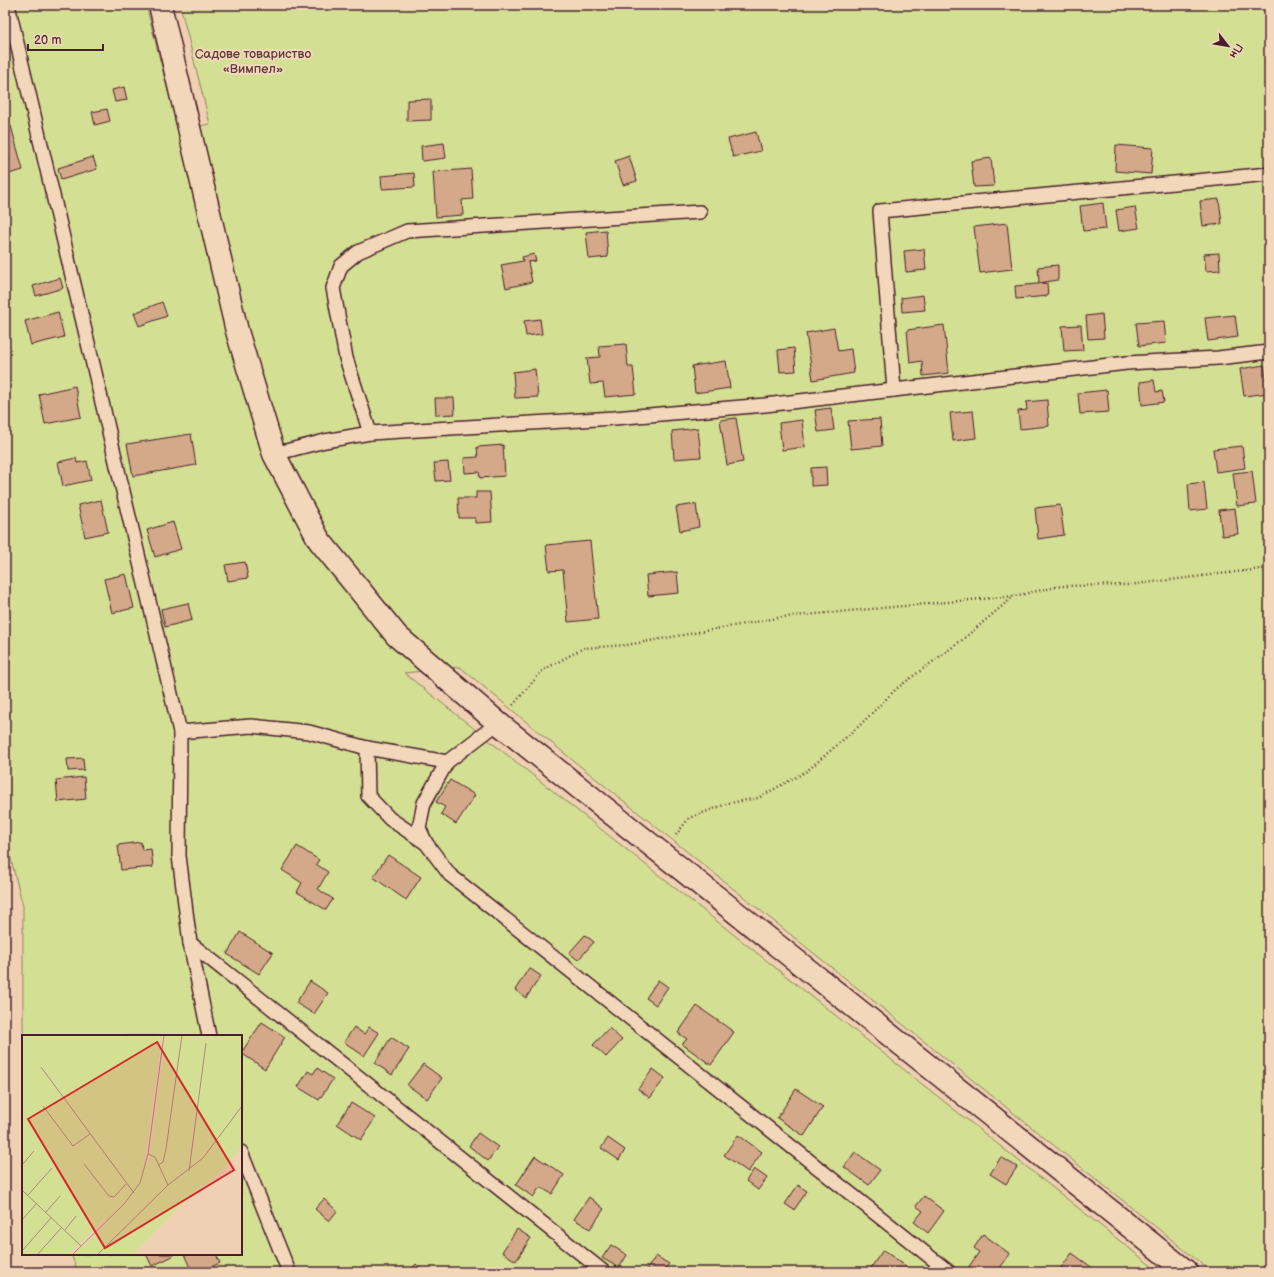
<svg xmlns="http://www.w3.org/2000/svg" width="1274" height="1277" font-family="'Balsamiq Sans',sans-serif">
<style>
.green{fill:#d3e093;stroke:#8e805f}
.building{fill:#d4a989;stroke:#4a1f2b}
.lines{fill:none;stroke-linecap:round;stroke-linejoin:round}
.service-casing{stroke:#4a1f2b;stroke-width:16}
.tertiary-casing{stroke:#4a1f2b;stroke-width:25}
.path{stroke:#4a1f2b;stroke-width:2.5;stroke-dasharray:1 3;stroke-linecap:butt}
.service{stroke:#f3d7ba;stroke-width:13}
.tertiary{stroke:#f3d7ba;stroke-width:22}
.labels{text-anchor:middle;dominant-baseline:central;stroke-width:4;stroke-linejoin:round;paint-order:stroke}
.park-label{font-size:13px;fill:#5f3c3b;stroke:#f3d7ba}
.inset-road{fill:none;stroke:#ad897c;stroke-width:1}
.view{fill:#d62828;fill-opacity:0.15;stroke:#d62828;stroke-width:2}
.inset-edge{fill:none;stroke:#4a1f2b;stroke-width:2}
</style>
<rect width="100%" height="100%" fill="#efd0b2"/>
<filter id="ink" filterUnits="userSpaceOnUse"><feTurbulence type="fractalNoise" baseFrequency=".025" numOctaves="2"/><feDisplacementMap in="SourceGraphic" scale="8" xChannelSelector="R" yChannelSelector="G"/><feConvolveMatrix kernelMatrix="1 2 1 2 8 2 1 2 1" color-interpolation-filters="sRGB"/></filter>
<g filter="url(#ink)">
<path class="green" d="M5,5H146L178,130L210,124L180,5H1269V1272H1212L570,758L460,667L404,673L1159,1272H78L71,1254H241V1036H23V906L5,836Z"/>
<g class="building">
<path d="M124,87L127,100L115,102L112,90Z"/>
<path d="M431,99V120L407,121V100Z"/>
<path d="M107,109L110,121L95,125L92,112Z"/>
<path d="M11,126L23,170L5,175V128Z"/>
<path d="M756,132L761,151L733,157L728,139Z"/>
<path d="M444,143L446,158L422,161L421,146Z"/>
<path d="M1116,145L1153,148L1151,174L1115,171Z"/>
<path d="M629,156L637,181L623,185L615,161Z"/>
<path d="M93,157L97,169L61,180L58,168Z"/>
<path d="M991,158L994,186L974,187L971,161Z"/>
<path d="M471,169L473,199L462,200L463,215L436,217L433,172Z"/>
<path d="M414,173L415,187L382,189L381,176Z"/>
<path d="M1219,199L1222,224L1203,226L1200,201Z"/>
<path d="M1103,203L1106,229L1083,231L1080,206Z"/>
<path d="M1135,207L1139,228L1119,231L1116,210Z"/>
<path d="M1007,223L1012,269L980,273L974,227Z"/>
<path d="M606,230L608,257L589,259L586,232Z"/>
<path d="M924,249L926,270L906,272L904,251Z"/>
<path d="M1219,253L1220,270L1206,271L1204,254Z"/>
<path d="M534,254L536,261L528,262L532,282L506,288L501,265L523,261L522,257Z"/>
<path d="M1058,265V280L1039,283L1038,267Z"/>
<path d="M60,278L63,288L36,296L33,286Z"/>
<path d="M1047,283L1048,296L1016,299L1015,286Z"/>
<path d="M923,295L925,310L902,312L901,298Z"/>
<path d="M162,302L167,316L139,326L134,313Z"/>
<path d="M58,312L64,337L31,345L25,321Z"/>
<path d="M1102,314L1104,338L1088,339L1086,316Z"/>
<path d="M1235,315L1238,337L1208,341L1205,318Z"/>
<path d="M540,319L542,334L526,336L524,321Z"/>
<path d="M1164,321L1166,343L1139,346L1136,323Z"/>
<path d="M944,325L949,373L923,376L922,361L910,363L907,330Z"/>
<path d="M1081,325L1083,350L1064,351L1062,326Z"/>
<path d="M834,328L838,351L851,349L854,373L813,380L806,333Z"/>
<path d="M626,344L628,367H633L636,394L605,397L603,383L590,384L587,358L600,357L599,346Z"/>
<path d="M794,348L796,371L780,372L778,350Z"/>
<path d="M726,361L730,388L695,393L692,366Z"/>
<path d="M1264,365L1268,393L1244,396L1240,369Z"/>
<path d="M535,369L538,397L515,398L513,372Z"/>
<path d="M1154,380L1156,392L1162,391L1164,402L1142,405L1140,382Z"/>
<path d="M75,386L81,417L45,424L39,394Z"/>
<path d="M1107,390L1109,412L1080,414L1078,393Z"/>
<path d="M435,398H454L455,414L436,415Z"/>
<path d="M1047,400L1049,426L1020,429L1018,411L1027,410L1026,402Z"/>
<path d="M831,408L834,430L818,432L815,410Z"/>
<path d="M973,411L976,438L953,441L950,413Z"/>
<path d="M736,418L743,462L727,465L720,420Z"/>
<path d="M880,419L882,446L851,449L848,421Z"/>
<path d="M802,420L805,447L782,450L779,423Z"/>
<path d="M698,428L701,457L674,459L672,431Z"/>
<path d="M191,434L196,465L133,476L127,444Z"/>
<path d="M503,445L505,476L480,478L479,472L465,473L464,458L478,457L477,447Z"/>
<path d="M1242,446L1245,468L1216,472L1213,449Z"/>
<path d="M76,458L77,463L87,461L91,480L63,486L58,462Z"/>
<path d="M448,462L450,480L436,481L434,463Z"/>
<path d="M826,467L827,485L811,486V468Z"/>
<path d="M1252,471L1256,504L1237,506L1233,473Z"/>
<path d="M1204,482L1207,509L1190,511L1188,484Z"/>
<path d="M476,492H490L492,522L475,523V518H459L458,498H476Z"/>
<path d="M101,500L108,532L85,537L78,505Z"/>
<path d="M696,504L699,527L680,531L676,507Z"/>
<path d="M1060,505L1064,535L1038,539L1035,508Z"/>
<path d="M1235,508L1238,534L1222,536L1219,510Z"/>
<path d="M173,522L181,549L155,557L147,530Z"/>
<path d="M590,541L598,619L568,622L563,570L549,571L546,545Z"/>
<path d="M245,562L248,578L228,581L225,565Z"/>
<path d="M677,572L679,593L648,596L646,575Z"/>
<path d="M126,574L134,608L112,613L104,579Z"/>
<path d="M188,603L192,620L165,627L161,609Z"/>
<path d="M83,758L84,770L68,771L67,759Z"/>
<path d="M84,777L86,799L58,802L56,780Z"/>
<path d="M450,780L475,795L456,824L441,814L445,807L436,802Z"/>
<path d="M141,842L142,850L151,849L153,867L121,870L118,845Z"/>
<path d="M297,846L319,860L316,864L328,872L318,889L333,899L326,910L297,892L302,883L282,870Z"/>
<path d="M388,855L421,877L406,900L373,877Z"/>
<path d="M240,932L273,953L259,974L227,954Z"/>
<path d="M585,935L594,942L578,960L569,953Z"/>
<path d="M529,968L541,976L526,998L515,990Z"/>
<path d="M658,980L668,987L656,1005L646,998Z"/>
<path d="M310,981L328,993L314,1014L296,1003Z"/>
<path d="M697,1006L734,1032L711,1065L682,1044L687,1039L678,1033Z"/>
<path d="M262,1022L285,1037L265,1069L241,1053Z"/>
<path d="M354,1027L364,1034L369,1027L379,1033L364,1056L344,1042Z"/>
<path d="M609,1028L622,1040L606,1057L593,1045Z"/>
<path d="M391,1037L409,1049L392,1075L375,1063Z"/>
<path d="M423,1064L442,1078L427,1099L407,1085Z"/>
<path d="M317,1068L333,1079L319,1100L298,1087L308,1071L313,1074Z"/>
<path d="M653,1069L665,1078L650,1098L638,1089Z"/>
<path d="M796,1089L823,1107L804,1136L777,1118Z"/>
<path d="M351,1103L375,1118L361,1140L337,1124Z"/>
<path d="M478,1133L498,1147L488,1161L469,1146Z"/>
<path d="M738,1135L762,1152L748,1172L724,1155Z"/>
<path d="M608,1138L625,1150L619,1160L601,1148Z"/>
<path d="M855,1152L880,1170L869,1185L844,1167Z"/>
<path d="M535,1156L564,1175L552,1194L540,1187L533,1197L516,1185Z"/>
<path d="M1001,1157L1017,1167L1006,1184L990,1174Z"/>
<path d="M754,1169L767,1178L758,1190L746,1181Z"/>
<path d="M798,1185L807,1191L794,1210L785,1204Z"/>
<path d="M924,1196L944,1211L928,1233L914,1222L923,1211L916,1206Z"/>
<path d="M589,1197L604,1209L590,1229L574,1219Z"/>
<path d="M324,1199L337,1211L329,1221L315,1209Z"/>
<path d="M517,1229L531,1238L516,1261L502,1252Z"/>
<path d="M983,1234L1010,1254L997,1272H974L968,1268L979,1252L974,1248Z"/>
<path d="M611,1245L627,1255L619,1268L602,1258Z"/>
<path d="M883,1250L907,1267L904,1272H875L870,1269Z"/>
<path d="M1072,1253L1094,1269L1091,1272H1058Z"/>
<path d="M146,1254H172L173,1256L152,1266Z"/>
<path d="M184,1254H216L220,1263L200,1272H192Z"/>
<path d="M656,1256L669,1264L663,1272H645Z"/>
<path d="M416,1264L425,1272H408Z"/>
</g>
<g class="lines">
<g class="service-casing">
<g id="service">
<path d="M8,5L180,732L179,856L190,943L209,1036"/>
<path d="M894,390L880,211L1269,174"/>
<path d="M370,433L346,358L333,288L341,266L358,252L407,231L700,212"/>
<path d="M274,454L325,441L370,433L614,418L765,405L1127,363L1218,358L1269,352"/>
<path d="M180,732L251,726L309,732L367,748L447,762L498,723"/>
<path d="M367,748L368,796L390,819L426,843L450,875L949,1272"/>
<path d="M426,843L419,828L424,803L447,762"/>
<path d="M190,943L604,1272"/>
<path d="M241,1152L289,1272"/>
</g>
</g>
<g class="tertiary-casing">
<path id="tertiary" d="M160,5L237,331L274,454L319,540L397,636L498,723L1187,1272"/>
</g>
<g class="path">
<path d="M513,705L543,670L584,648L627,645L783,617L1014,596L1061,586L1128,585L1269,568"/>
<path d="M676,835L689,818L729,803L758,798L807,771L859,726L896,689L962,640L1014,596"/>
</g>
<use href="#service" class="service"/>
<use href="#tertiary" class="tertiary"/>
</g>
</g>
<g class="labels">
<g class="park-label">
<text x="253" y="54">Садове товариство<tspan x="253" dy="15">«Вимпел»</tspan></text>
</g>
</g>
<g transform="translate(22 1035)">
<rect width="220" height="220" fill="#efd0b2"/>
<path d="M0,0H140L123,126L126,131L144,0H220V111L203,133L189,146L173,156L110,220H53L85,187L83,184L47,220H0Z" fill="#d3e093"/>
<path class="inset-road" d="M19,32L112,158M21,71L51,111L68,99M126,119L133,122L146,150M62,129L87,161L92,162L104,149M0,130L12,116M136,130L141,127L144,114L160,0M167,136L184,8M0,155L59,211M6,160L30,133M24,177L38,161M0,185L15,168M43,195L54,181M0,216L29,183M15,220L40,192M50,220L102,169L118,148L126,119L142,0M75,220L146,150L181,123L220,71"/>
<path class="view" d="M135,7L212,135L83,213L6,84Z"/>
<rect width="220" height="220" class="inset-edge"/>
</g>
<rect width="1274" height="1277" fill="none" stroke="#f3d7ba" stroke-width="20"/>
<rect x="10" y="10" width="1254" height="1257" fill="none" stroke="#4a1f2b" stroke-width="1.5" filter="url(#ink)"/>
<g transform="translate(1228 46) rotate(121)" stroke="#f3d7ba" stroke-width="3" paint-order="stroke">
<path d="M0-3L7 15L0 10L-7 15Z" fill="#4a1f2b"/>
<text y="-6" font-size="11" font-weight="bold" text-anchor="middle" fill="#4a1f2b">Пн</text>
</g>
<path d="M28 44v6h75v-6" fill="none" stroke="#4a1f2b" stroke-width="2"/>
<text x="34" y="44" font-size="12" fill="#4a1f2b" stroke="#f3d7ba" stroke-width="3" paint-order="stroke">20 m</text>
</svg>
